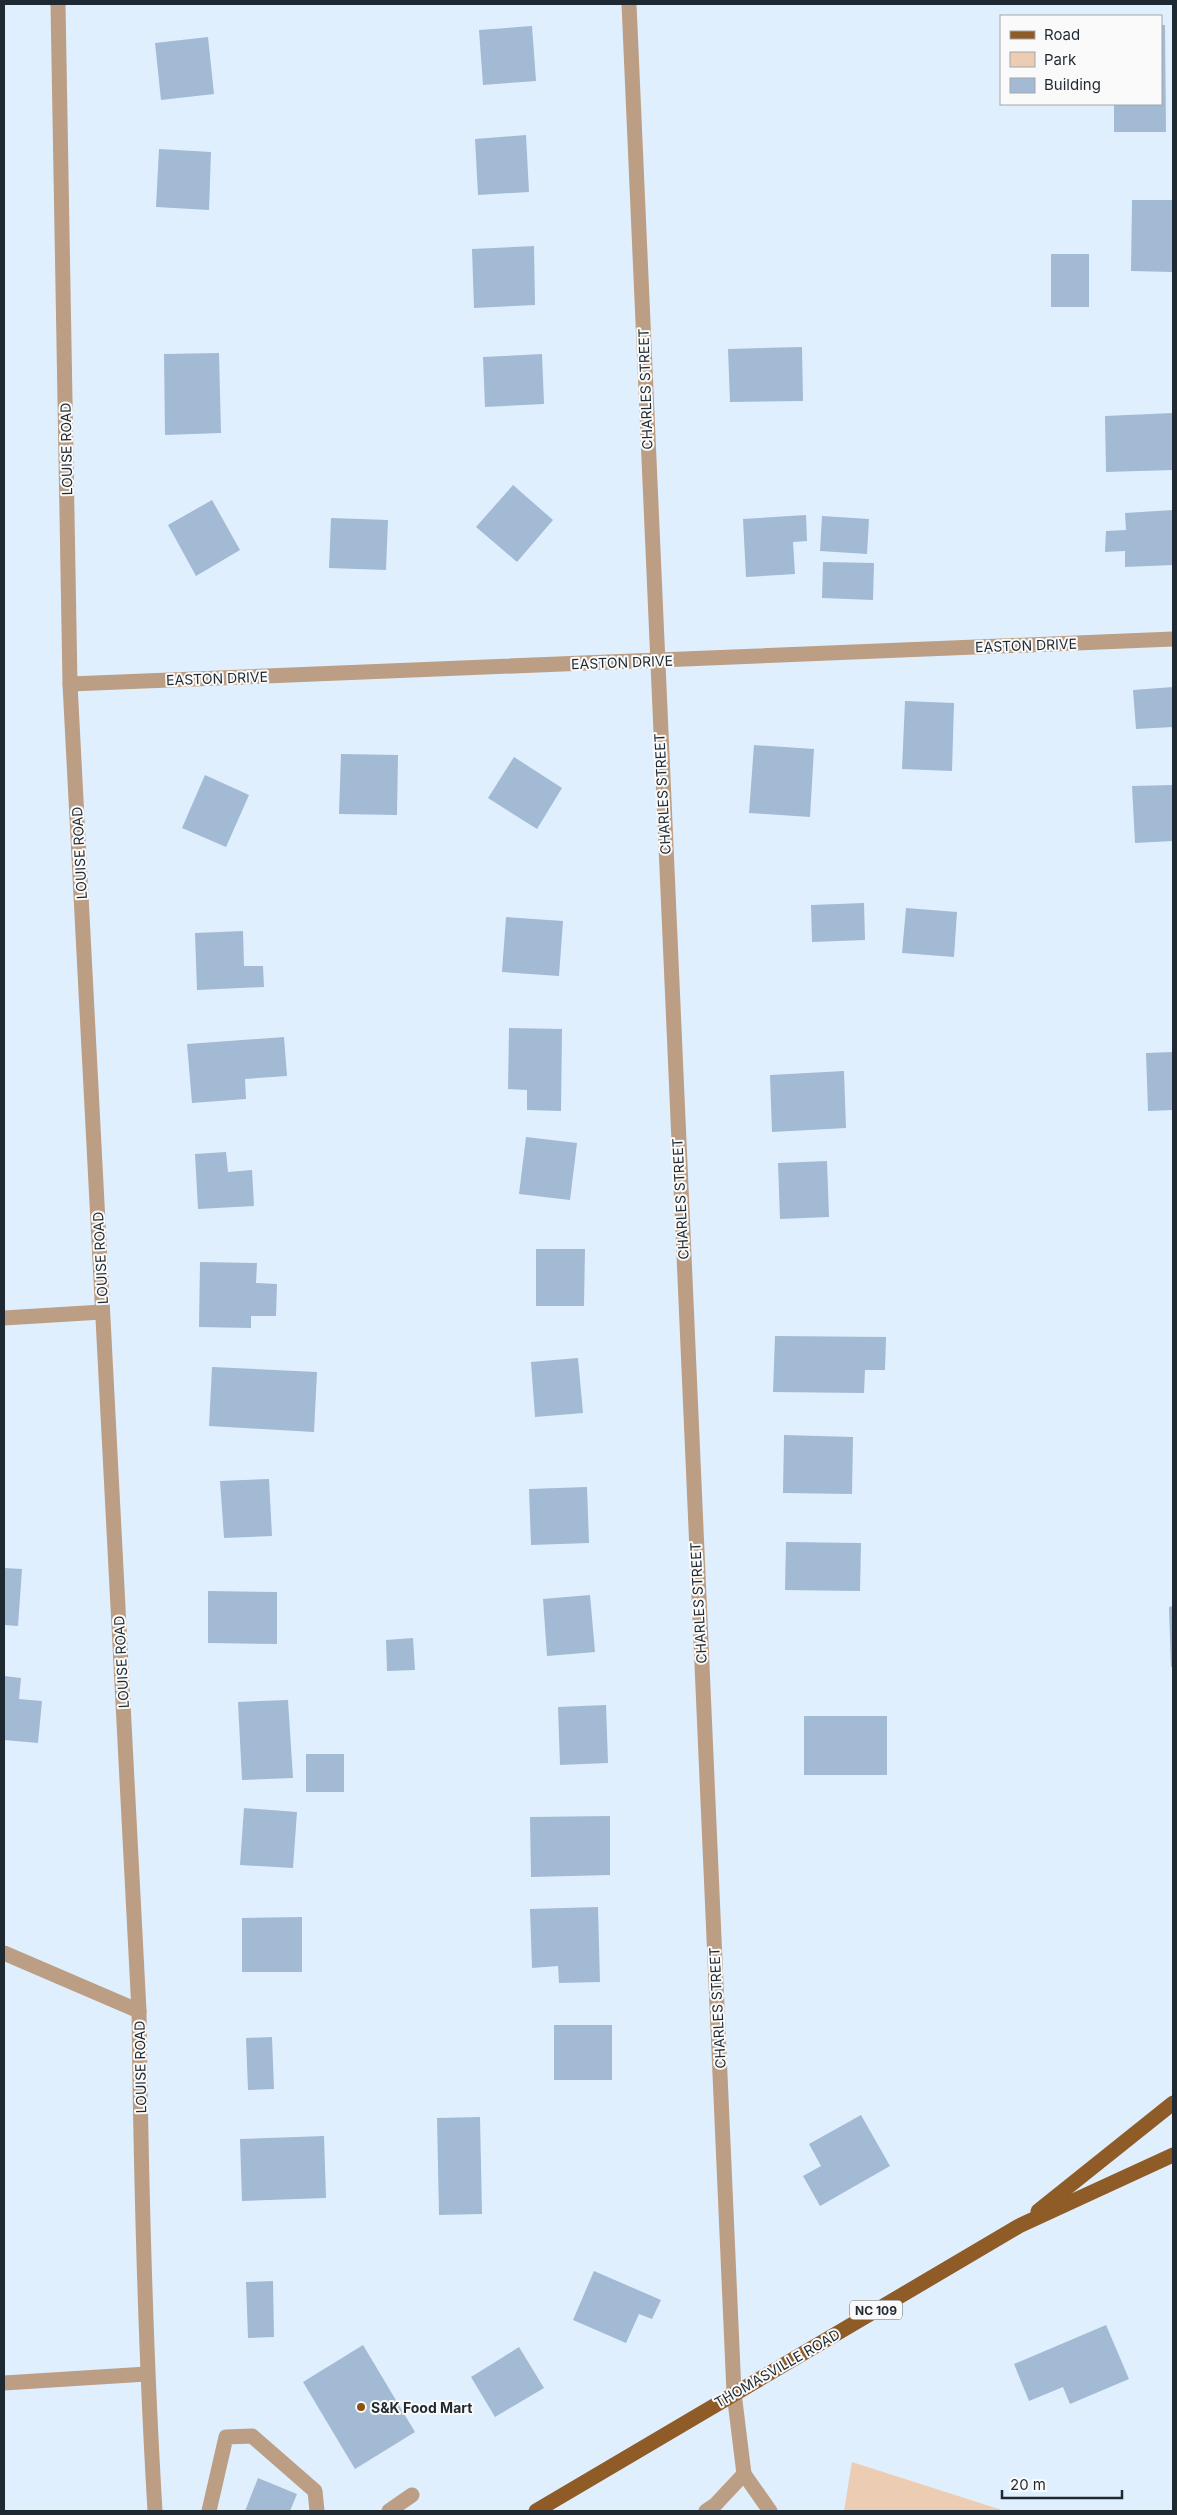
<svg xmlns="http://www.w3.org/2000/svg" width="1177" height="2515" font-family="Inter,sans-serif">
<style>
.green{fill:#eccdb3}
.building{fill:#a2bad3}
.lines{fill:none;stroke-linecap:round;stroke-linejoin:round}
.minor{stroke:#bc9e84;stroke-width:15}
.major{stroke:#8f5b27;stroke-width:15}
.poi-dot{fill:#8d520f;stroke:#fafafa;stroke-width:2}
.labels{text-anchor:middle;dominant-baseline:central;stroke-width:4;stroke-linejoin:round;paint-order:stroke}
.shield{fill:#fafafa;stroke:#61686e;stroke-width:1}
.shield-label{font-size:12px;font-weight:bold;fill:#1f2932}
.street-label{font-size:14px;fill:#1f2932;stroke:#fafafa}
.poi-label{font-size:14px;font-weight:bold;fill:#1f2932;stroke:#fafafa;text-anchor:start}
</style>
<rect width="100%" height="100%" fill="#e0effe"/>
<path class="green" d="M852,2461V2462L1005,2511H844Z"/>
<g class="building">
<path d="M1161,25H1165L1166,132H1114V104H1161Z"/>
<path d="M532,26L536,81L483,85L479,30Z"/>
<path d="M208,37L214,94L161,100L155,43Z"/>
<path d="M526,135L529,192L478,195L475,139Z"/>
<path d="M159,149L211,152L209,210L156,207Z"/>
<path d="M1132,200H1173V272L1131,271Z"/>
<path d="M534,246L535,305L474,308L472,249Z"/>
<rect x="1051" y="254" width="38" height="53"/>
<path d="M802,347L803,401L730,402L728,349Z"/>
<path d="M219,353L221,433L165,435L164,354Z"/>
<path d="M542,354L544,404L485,407L483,357Z"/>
<path d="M1173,413V470L1106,472L1105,416Z"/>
<path d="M513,485L553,520L517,562L476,527Z"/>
<path d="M212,500L240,550L196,576L168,525Z"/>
<path d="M1173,510V565L1125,567V551L1105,552L1106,531L1126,530L1125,513Z"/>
<path d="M806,515L807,541L793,542L795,574L746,577L743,519Z"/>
<path d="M822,516L869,519L867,554L820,551Z"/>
<path d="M331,518L388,520L386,570L329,568Z"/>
<path d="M823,562L874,563L873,600L822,598Z"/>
<path d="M1173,687V727L1136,729L1133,690Z"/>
<path d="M905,701L954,703L952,771L902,769Z"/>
<path d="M754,745L814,749L810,817L749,813Z"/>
<path d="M341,754L398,755L397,815L339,814Z"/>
<path d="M514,757L562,788L537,829L488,798Z"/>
<path d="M205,775L249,795L226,847L182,828Z"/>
<path d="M1173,785V841L1135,843L1132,786Z"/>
<path d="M864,903L865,940L812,942L811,905Z"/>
<path d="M906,908L957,912L954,957L902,953Z"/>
<path d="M506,917L563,921L559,976L502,972Z"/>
<path d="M243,931L244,966H263L264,987L197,990L195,933Z"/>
<path d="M509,1028L562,1029L561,1111L527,1110V1090L508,1089Z"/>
<path d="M284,1037L287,1076L245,1079L246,1099L192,1103L187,1044Z"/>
<path d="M1173,1052V1110L1148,1111L1146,1053Z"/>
<path d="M844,1071L846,1128L772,1132L770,1075Z"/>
<path d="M526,1137L577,1143L570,1200L519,1194Z"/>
<path d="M226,1152L228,1172L252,1170L254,1206L198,1209L195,1154Z"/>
<path d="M827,1161L829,1217L780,1219L778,1163Z"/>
<path d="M536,1249H585L584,1306H536Z"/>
<path d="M200,1262L257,1263L256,1283L277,1284L276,1316H251V1328L199,1327Z"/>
<path d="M775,1336L886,1337L885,1370H865L864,1393L773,1392Z"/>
<path d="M578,1358L583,1413L535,1417L531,1362Z"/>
<path d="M212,1367L317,1372L314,1432L209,1426Z"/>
<path d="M784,1435L853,1437L852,1494L783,1493Z"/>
<path d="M269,1479L272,1536L224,1538L220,1481Z"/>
<path d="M587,1487L589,1543L531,1545L529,1489Z"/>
<path d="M786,1542L861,1543L860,1591L785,1590Z"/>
<path d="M4,1568L22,1569L18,1626L4,1625Z"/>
<path d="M208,1591L277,1592V1644L208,1643Z"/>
<path d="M590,1595L595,1652L547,1656L543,1599Z"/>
<path d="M1173,1606V1667H1171L1169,1607Z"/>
<path d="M413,1638L415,1670L387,1671L386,1640Z"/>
<path d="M4,1676L21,1678L19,1699L42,1701L38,1743L4,1740Z"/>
<path d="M288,1700L293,1778L242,1780L238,1702Z"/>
<path d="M606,1705L608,1763L560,1765L558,1707Z"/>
<rect x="804" y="1716" width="83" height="59"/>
<rect x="306" y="1754" width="38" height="38"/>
<path d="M244,1808L297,1812L293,1868L240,1865Z"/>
<path d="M610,1816V1875L531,1877L530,1817Z"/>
<path d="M598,1907L600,1982L559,1983L558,1966L532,1968L530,1909Z"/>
<path d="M302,1917V1972H242V1918Z"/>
<rect x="554" y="2025" width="58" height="55"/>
<path d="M272,2037L274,2089L248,2090L246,2038Z"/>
<path d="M861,2115L890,2166L820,2206L803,2176L821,2166L809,2144Z"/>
<path d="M480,2117L482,2214L439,2215L437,2118Z"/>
<path d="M324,2136L326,2198L242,2201L240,2139Z"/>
<path d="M594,2271L661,2300L652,2319L639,2314L626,2343L573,2320Z"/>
<path d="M273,2281L274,2337L248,2338L246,2282Z"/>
<path d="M1106,2325L1129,2379L1070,2404L1063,2387L1029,2401L1014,2364Z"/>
<path d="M363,2345L415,2432L355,2469L303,2382Z"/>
<path d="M519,2347L544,2388L495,2417L471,2377Z"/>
<path d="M258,2478L297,2494L290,2511H245Z"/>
</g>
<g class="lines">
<g class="minor">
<path d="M58,4L70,684L139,2011C141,2178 145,2345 155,2511"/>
<path d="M629,4L734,2393L744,2474L715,2505L706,2511"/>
<path d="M70,684L1173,639"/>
<path d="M4,1318L102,1312"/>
<path d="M4,1953L139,2011"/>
<path d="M4,2383L147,2374"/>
<path d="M744,2474L770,2511"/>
<path d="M209,2511L226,2437L252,2436L315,2491L317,2511"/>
<path d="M389,2511L412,2495"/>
</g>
<g class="major">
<path d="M1038,2211L1173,2103"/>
<path d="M536,2511L1019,2226L1173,2155"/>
</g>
</g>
<circle class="poi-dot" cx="361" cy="2407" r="5"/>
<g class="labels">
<rect class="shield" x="850" y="2300.5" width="52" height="19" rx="4"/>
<g class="shield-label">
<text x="876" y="2310">NC 109</text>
</g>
<g class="street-label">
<text transform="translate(645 389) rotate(-92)">CHARLES STREET</text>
<text transform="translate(66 449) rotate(-91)">LOUISE ROAD</text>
<text transform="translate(1026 645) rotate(-2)">EASTON DRIVE</text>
<text transform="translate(622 662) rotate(-2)">EASTON DRIVE</text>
<text transform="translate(217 678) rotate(-2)">EASTON DRIVE</text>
<text transform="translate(662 794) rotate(-93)">CHARLES STREET</text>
<text transform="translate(79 853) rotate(-93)">LOUISE ROAD</text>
<text transform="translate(680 1199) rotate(-93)">CHARLES STREET</text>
<text transform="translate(100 1258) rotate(-93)">LOUISE ROAD</text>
<text transform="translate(698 1603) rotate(-93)">CHARLES STREET</text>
<text transform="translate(121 1662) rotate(-93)">LOUISE ROAD</text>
<text transform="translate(717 2008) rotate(-93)">CHARLES STREET</text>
<text transform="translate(140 2067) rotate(-91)">LOUISE ROAD</text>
<text transform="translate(777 2368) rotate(-30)">THOMASVILLE ROAD</text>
</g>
<g class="poi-label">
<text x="371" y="2407">S&amp;K Food Mart</text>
</g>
</g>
<rect width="1177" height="2515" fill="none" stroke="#1f2932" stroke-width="10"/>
<rect x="1000" y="15" width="162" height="90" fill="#fafafa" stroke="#a2a6aa"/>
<rect x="1010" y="31" width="25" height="8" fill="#8f5b27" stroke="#a2a6aa"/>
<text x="1044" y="40" font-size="15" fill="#1f2932">Road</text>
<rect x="1010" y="52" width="25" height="15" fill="#eccdb3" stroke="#a2a6aa"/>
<text x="1044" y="65" font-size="15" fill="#1f2932">Park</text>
<rect x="1010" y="78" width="25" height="15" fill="#a2bad3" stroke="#a2a6aa"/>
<text x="1044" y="90" font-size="15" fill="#1f2932">Building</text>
<path d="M1002 2490v8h120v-8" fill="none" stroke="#1f2932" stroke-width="2.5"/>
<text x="1010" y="2490" font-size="15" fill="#1f2932" stroke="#fafafa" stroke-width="4" paint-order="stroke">20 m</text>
</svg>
